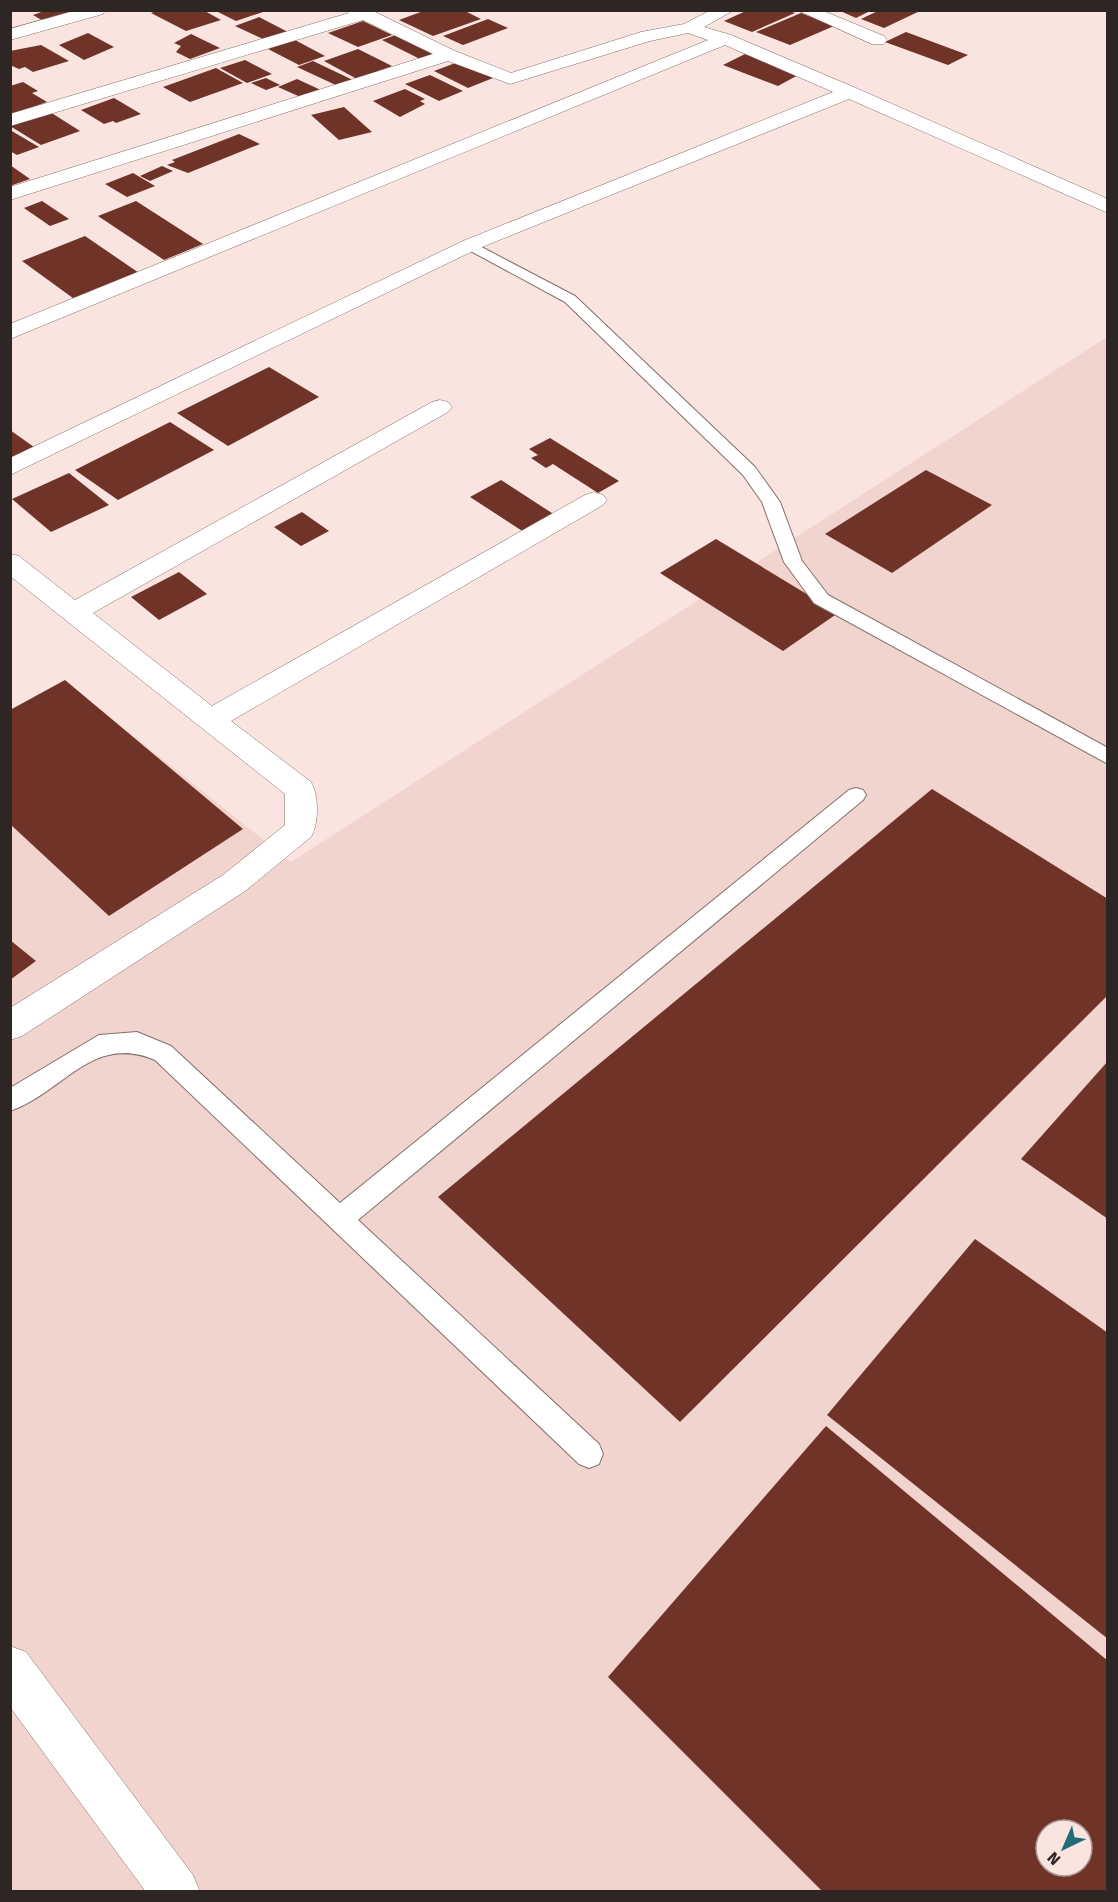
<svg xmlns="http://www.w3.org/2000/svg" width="1118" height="1902" font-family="'Fira Sans',sans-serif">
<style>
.built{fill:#f2d4ce;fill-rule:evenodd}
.building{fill:#703327;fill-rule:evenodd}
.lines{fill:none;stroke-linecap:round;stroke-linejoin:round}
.service-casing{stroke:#826f6b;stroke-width:2}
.minor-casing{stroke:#826f6b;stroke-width:1}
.service{fill:#fff;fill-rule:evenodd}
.minor{fill:#fff;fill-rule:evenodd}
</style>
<rect width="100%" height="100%" fill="#f9e4df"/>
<path class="built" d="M1107,337V1891L11,1892V751L95,705L291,862ZM1046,1830H1082V1866H1046Z"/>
<g class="building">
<path d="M47,10H74L78,13L45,22L33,15Z"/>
<path d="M159,10H203L221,20L186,31L151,13Z"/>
<path d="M214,10H265L266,11L236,21Z"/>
<path d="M426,10H463L481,19L433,36L399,20Z"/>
<path d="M748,10H787L795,13L752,32L724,21Z"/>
<path d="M838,10H872L856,18Z"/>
<path d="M880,10H922L884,28L861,19Z"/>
<path d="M801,13L834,26L790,45L756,32Z"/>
<path d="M259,17L288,32L265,40L235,26Z"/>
<path d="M488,19L508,28L463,45L443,36Z"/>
<path d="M363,21L392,35L358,47L328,33Z"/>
<path d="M906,32L968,55L948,65L885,42Z"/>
<path d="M88,33L114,47L84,60L59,45Z"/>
<path d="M401,33L446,54L426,62L382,40Z"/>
<path d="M191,34L220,48L190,59L176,52L181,46L174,43Z"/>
<path d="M295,40L325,56L299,65L268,49Z"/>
<path d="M41,45L69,61L33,72L25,67L19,69L10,65V51Z"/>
<path d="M358,49L392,66L357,79L324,61Z"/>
<path d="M745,54L800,74L778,86L723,65Z"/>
<path d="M245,60L272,74L247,83L220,68Z"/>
<path d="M313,61L355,81L340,87L297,67Z"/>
<path d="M458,62L493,78L468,88L434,71Z"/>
<path d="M216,68L243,83L190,102L163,87Z"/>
<path d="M430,75L463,91L439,101L405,84Z"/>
<path d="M266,78L280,85L266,90L251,83Z"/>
<path d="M297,79L323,91L305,99L278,87Z"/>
<path d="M23,82L38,91L32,93L47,102L10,115V86Z"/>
<path d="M405,89L425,99L420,101L425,104L400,117L373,101Z"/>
<path d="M114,98L141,114L116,123L113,121L104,124L81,110Z"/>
<path d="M344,107L372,132L339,140L311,115Z"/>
<path d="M50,112L80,131L41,145L10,126Z"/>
<path d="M10,130L39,147L17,155L10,151Z"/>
<path d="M239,134L260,144L188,173L167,165L175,162L172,160Z"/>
<path d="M10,165L30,179L10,186Z"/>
<path d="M162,166L173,171L150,181L140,176Z"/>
<path d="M133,173L155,186L127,197L105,184Z"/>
<path d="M42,201L69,219L50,226L24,208Z"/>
<path d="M136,201L203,244L164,260L98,216Z"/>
<path d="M85,236L142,275L77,301L22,261Z"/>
<path d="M269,367L319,397L228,446L177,413Z"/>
<path d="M170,422L214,450L118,500L75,470Z"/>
<path d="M10,430L34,447L10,458Z"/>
<path d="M550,438L619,481L598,493L553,464L546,468L531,458L538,455L529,449Z"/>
<path d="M926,470L992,505L892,573L825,534Z"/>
<path d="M69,473L109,505L51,532L12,499Z"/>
<path d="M501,480L558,517L527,534L470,497Z"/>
<path d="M302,512L329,531L301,546L274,527Z"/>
<path d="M716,539L838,613L783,651L660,573Z"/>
<path d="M179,572L207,594L159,620L131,597Z"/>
<path d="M65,680L243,829L109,916L10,824V710Z"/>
<path d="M932,789L1108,899V995L680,1422L438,1197Z"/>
<path d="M10,940L36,961L10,980Z"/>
<path d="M1108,1061V1219L1021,1159Z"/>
<path d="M975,1239L1108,1333V1639L827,1415Z"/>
<path d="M826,1426L1108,1661V1892H823L608,1677ZM1046,1830H1082V1866H1046Z"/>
</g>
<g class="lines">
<g class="service-casing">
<g id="service">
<path d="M470,241L575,296L755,467L780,502L802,561L828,595L1108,748V764L814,603L784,562L762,502L743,475L565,302L465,248V242Z"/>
<path d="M856,788L863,790L866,795L863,800L358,1220L599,1444L603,1454L599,1464L589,1468L579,1464L155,1060C92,1033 63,1093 10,1111V1088L99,1035L137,1032L171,1046L340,1203L849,790Z"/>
</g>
</g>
<g class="minor-casing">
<g id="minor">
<path d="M77,10H105L103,14L10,40V29Z"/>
<path d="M348,10H371L455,51L511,73L641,32L684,24L711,10H734L704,27L731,35L856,88L1108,199V213L849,99L477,249L10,475V458L463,241L833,92L725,45L10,339V324L708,40L688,33L650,41L510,84L448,61L10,200V187L433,54L363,20L10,126V114L349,13Z"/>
<path d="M797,10H821L884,36L887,40L884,44H872Z"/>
<path d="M440,400L448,402L452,407L448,412L93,613L212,706L585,495L594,492L603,495L607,500L603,505L231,721L311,782C319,796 319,823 311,837L245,891L22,1036L10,1040V1008L223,875L285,825V794L10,576V554L19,556L75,600L432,402Z"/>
<path d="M10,1646L26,1652L193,1875L200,1892H146L10,1707Z"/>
</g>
</g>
<use href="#service" class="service"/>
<use href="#minor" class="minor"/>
</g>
<rect width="1118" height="1902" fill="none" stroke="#2e2624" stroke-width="24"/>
<g transform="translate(1064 1848) rotate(224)"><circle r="28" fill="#f9e4df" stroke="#a89894" stroke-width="1.5"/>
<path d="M0-4.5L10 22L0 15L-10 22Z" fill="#236b78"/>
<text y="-9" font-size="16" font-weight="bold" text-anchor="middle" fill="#2e2624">N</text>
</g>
</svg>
